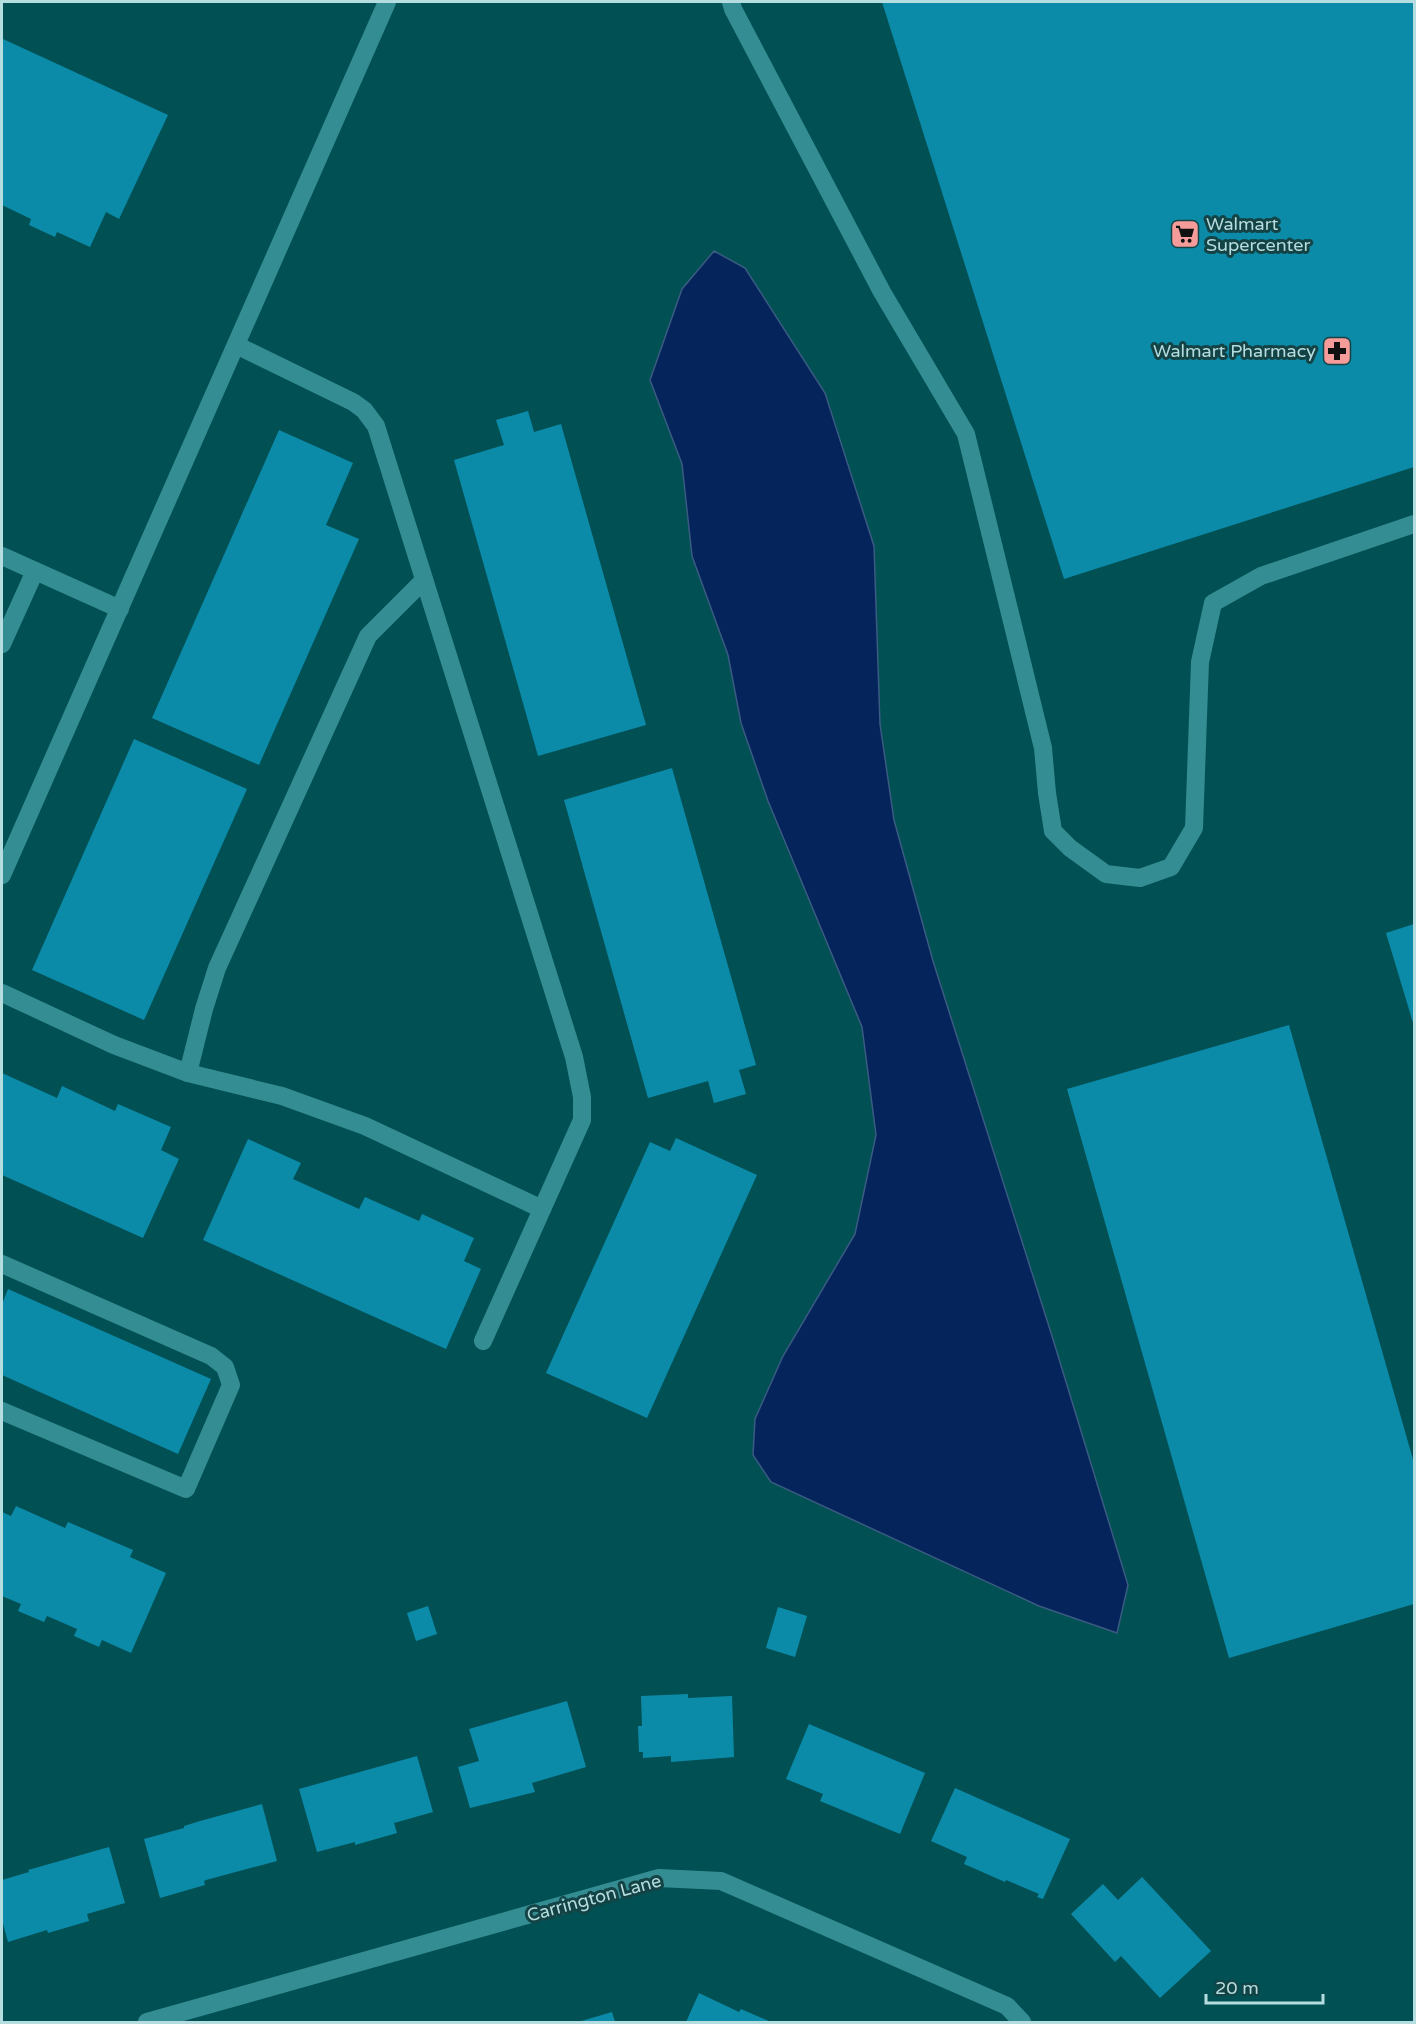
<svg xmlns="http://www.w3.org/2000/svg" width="1416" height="2024" font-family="'Varela Round',sans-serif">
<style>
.water{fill:#05245b;stroke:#3a5b82;stroke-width:1.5}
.building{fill:#0c8ba9}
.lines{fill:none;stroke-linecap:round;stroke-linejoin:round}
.service{stroke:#348d92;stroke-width:18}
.minor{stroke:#348d92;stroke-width:18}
.labels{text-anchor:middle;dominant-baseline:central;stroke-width:6;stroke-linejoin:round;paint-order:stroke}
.poi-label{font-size:18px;fill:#b5dcde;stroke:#144346;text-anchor:start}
.street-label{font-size:18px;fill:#b5dcde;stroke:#144346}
</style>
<rect width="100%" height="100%" fill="#015054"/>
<path class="water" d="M714,251L745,268L825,393L874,546L880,724L894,820L933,961L1052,1336L1128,1585L1117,1633L1039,1606L771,1482L753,1455L755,1419L783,1356L855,1234L876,1135L862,1027L768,801L741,723L728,655L692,556L682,464L650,380L682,289Z"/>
<g class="building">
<path d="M882,2H1414V467L1064,579Z"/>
<path d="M3,39L168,115L119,219L106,212L90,247L57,232L55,237L29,225L31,219L2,205Z"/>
<path d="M528,411L534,432L561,424L646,725L538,756L454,460L504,445L496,420Z"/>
<path d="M279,430L353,463L326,525L359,539L259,765L152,718Z"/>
<path d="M134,739L247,789L144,1020L32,970Z"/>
<path d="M672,768L756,1065L739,1070L746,1094L714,1103L708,1081L648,1098L564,800Z"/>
<path d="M1414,924V1026L1386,933Z"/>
<path d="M1289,1025L1414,1463V1604L1229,1658L1067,1089Z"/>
<path d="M2,1073L57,1098L62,1086L115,1111L118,1104L171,1127L161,1150L179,1159L143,1238L2,1175Z"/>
<path d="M676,1138L757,1175L647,1418L546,1373L650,1142L670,1151Z"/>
<path d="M248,1139L301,1163L293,1179L359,1209L365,1197L419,1221L422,1214L474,1238L464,1261L481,1269L446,1349L203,1240Z"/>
<path d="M8,1289L211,1379L178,1454L2,1375V1304Z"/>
<path d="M16,1506L65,1528L68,1522L133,1550L130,1557L166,1573L131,1653L102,1640L99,1647L74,1636L77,1629L47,1616L44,1622L18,1611L21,1604L2,1596V1512L11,1516Z"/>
<path d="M428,1606L437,1634L416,1641L407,1613Z"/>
<path d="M778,1607L807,1616L795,1657L766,1648Z"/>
<path d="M688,1694V1698L732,1696L734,1757L671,1762V1756L643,1758V1752H639L638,1726H642L641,1696Z"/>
<path d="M567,1701L586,1767L532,1783L535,1792L470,1808L458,1767L479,1761L469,1729Z"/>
<path d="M809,1724L925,1773L900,1834L820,1801L823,1794L786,1779Z"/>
<path d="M417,1756L433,1812L394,1823L397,1833L355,1845V1842L317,1852L299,1789Z"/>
<path d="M955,1788L1070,1839L1043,1899L1037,1897L1039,1894L1006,1880L1005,1882L964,1864L967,1857L931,1841Z"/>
<path d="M262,1804L277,1861L206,1880L204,1881L205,1885L160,1898L144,1839L184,1828V1826L200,1821Z"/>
<path d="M109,1847L125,1903L87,1914L89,1921L48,1933L47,1930L8,1942L2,1920V1880L29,1872L28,1870Z"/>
<path d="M1142,1877L1211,1951L1160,1998L1121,1956L1115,1962L1071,1914L1103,1884L1118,1900Z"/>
<path d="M699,1993L739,2012L741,2009L771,2022H686Z"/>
<path d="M612,2012L615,2022H578Z"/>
</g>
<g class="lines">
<g class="service">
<path d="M731,2L733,9L882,292L966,434L1043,748L1047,793L1053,831L1070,848L1106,874L1140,878L1171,867L1194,828L1200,662L1213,603L1261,576L1414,524"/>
<path d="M236,345L353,402L364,410L376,426L574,1057L582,1097V1120L483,1341"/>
<path d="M2,556L120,609"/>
<path d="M2,644L35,571"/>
<path d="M2,875L387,2"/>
<path d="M2,993L114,1045L188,1073L282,1096L365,1126L542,1209"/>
<path d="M188,1073L204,1009L217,968L368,636L424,580"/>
<path d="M2,1264L211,1356L225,1367L231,1385L186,1489L2,1411"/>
</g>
<path class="minor" d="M147,2022L659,1878L721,1881L1007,2006L1022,2022"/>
</g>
<defs>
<g id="supermarket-square" transform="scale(1.5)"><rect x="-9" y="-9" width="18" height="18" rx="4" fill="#f59b9a" stroke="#144346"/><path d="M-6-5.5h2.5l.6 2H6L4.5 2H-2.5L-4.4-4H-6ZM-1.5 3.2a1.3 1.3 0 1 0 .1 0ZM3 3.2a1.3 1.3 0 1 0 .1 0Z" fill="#111"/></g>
<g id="pharmacy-square" transform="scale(1.5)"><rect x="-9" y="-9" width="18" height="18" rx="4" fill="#f59b9a" stroke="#144346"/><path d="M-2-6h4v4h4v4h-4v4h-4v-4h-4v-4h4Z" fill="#111"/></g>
</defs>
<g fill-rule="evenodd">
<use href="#supermarket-square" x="1185" y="234"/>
<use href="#pharmacy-square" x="1337" y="351"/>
</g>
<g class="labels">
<g class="poi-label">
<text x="1206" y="224">Walmart<tspan x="1206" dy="21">Supercenter</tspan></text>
<text x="1316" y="351" text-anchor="end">Walmart Pharmacy</text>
</g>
<g class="street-label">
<text transform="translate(594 1898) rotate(-15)">Carrington Lane</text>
</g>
</g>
<rect width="1416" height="2024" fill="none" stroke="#b5dcde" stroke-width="6"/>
<path d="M1206 1994v9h117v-9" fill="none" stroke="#b5dcde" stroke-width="3"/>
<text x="1215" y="1994" font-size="18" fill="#b5dcde" stroke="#144346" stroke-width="4.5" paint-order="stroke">20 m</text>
</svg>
